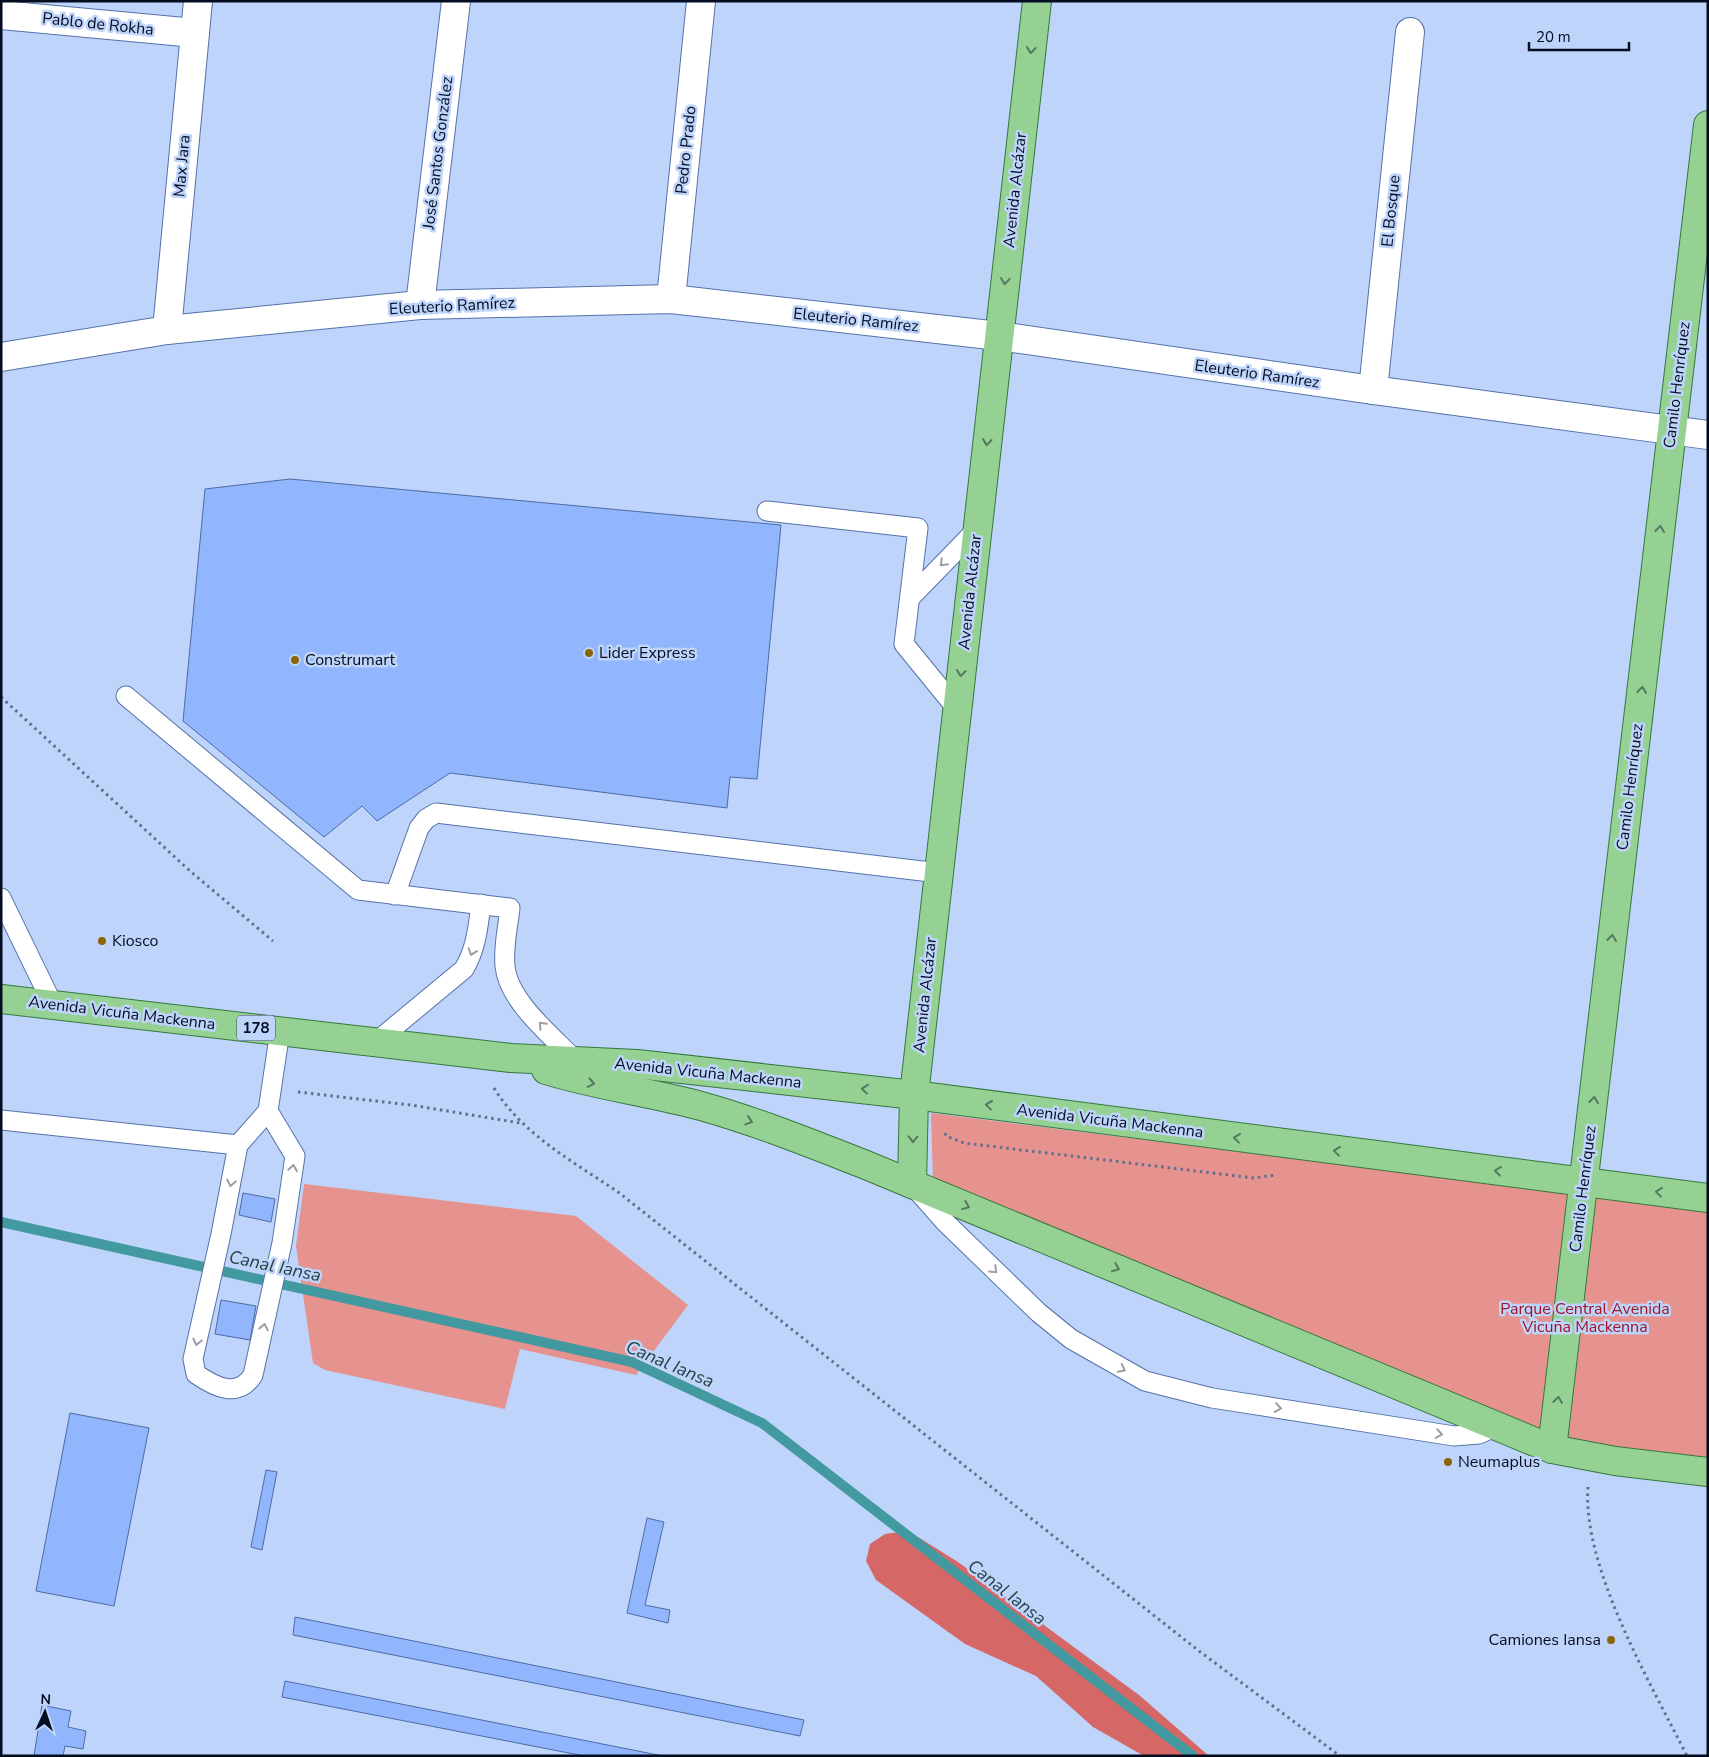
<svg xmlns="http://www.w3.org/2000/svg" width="1709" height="1757" font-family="'Nunito Sans',sans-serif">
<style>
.green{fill:#e6928e}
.forest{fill:#d56866}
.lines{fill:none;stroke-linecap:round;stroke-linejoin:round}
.stream{stroke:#4399a0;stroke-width:10}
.building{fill:#91b6fd;stroke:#4e6ba3}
.lane-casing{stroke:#5472aa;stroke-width:21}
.street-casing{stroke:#5472aa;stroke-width:30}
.primary-casing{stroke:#35783d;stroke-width:30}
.path{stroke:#616f8c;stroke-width:3;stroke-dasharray:2.5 4;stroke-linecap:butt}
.lane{stroke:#fff;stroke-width:19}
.street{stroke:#fff;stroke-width:28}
.primary{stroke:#96d194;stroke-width:28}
.oneway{stroke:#547860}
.oneway2{stroke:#9b9ea6}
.poi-dot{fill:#8b6606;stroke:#bfd4fa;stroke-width:2}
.labels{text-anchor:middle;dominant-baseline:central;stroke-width:5;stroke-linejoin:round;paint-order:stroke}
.shield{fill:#bfd4fa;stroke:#3c4862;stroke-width:1}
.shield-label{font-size:15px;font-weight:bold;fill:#040c21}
.street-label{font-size:16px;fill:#040c21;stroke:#bfd4fa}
.poi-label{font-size:16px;fill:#040c21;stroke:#bfd4fa;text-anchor:start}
.park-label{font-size:16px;fill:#9d1625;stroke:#bfd4fa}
.water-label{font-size:18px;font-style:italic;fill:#264244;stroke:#bfd4fa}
</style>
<rect width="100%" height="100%" fill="#bfd4fa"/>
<g class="green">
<path d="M931,1113L1708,1211V1459L1615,1450L1547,1433L933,1181Z"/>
<path d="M304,1184L576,1216L688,1305L636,1375L520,1349L505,1409L325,1370L313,1363L296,1246Z"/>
</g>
<path class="forest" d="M899,1532L918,1537L958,1562L1139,1695L1209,1756H1144L1093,1727L1036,1676L965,1644L876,1580L866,1561L870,1544L885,1534Z"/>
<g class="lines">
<path class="stream" d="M1,1222L632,1362L762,1423L1193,1756"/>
</g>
<g class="building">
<path d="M290,479L781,525L757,779L730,777L727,808L450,773L377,821L362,806L324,837L183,721L205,489Z"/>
<path d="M243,1193L275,1199L271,1222L239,1215Z"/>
<path d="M221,1300L256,1306L250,1340L215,1334Z"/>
<path d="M70,1413L149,1428L114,1606L36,1591Z"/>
<path d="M266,1470L277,1472L262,1550L251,1547Z"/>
<path d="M647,1518L664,1522L645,1605L670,1610L668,1623L627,1613Z"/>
<path d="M295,1617L804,1720L800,1736L293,1635Z"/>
<path d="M285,1681L663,1756H584L282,1697Z"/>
<path d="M42,1705L71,1711L68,1727L86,1731L83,1749L65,1746L63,1756H34Z"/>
</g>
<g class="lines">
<g class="lane-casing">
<g id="lane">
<path d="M767,511L918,528L904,644L957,709"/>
<path d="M910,598L977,529"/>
<path d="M126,696L358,890L510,908C508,927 503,947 505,966C508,1001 552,1036 576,1061"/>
<path d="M395,895L419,828L426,819L436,813L939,873"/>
<path d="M1,898L53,1005"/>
<path d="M376,1042L464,969C476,949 478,928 481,904"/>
<path d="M268,1111L295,1156L282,1243L253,1375C238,1399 215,1387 196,1374L193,1359L221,1234L238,1145L268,1111L280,1031"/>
<path d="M1,1120L238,1145"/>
<path d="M916,1189L945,1222L1039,1313L1071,1339L1145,1381L1212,1398L1454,1436L1479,1434L1497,1426"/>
</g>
</g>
<g class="street-casing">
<g id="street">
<path d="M1,15L195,33"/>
<path d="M671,299L701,1"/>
<path d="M420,305L456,1"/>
<path d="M167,330L198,1"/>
<path d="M1,357L167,330L420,305L671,299L999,336L1373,390L1708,435"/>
<path d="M1373,390L1410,32"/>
</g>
</g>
<g class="primary-casing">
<g id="primary">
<path d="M1,999L511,1058L637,1064L914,1095L1708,1198"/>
<path d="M546,1070C598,1086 649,1092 701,1106C758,1122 812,1144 866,1165L1552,1449L1615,1461L1708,1472"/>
<path d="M912,1184L914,1095L1037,1"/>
<path d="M1552,1449L1708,125"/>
</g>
</g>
<g class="path">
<path d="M1,697L190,871L273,941"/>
<path d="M494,1088C523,1135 574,1162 618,1192L1199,1651L1340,1756"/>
<path d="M298,1092L411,1105L520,1123"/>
<path d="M945,1133L946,1136L964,1143L1254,1178L1276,1175"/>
<path d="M1588,1487C1582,1567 1651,1684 1687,1756"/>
</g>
<use href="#lane" class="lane"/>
<use href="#street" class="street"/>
<use href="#primary" class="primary"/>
</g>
<defs><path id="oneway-chevron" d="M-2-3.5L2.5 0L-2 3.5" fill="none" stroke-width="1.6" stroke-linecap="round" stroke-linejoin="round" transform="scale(1.25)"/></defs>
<g class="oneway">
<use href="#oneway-chevron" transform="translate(1031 50) rotate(96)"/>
<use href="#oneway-chevron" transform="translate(1005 281) rotate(96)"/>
<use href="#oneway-chevron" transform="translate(987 442) rotate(96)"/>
<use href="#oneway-chevron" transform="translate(1660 529) rotate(-83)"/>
<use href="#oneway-chevron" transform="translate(961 673) rotate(96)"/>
<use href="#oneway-chevron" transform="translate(1642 690) rotate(-83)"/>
<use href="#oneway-chevron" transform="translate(1612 938) rotate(-83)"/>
<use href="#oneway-chevron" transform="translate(591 1083) rotate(11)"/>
<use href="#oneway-chevron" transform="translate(865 1089) rotate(-174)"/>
<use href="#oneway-chevron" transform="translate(1594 1100) rotate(-83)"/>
<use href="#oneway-chevron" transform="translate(989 1105) rotate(-173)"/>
<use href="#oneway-chevron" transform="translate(749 1121) rotate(18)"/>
<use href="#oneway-chevron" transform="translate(1237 1138) rotate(-173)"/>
<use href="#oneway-chevron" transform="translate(913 1139) rotate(91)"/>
<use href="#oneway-chevron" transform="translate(1337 1151) rotate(-173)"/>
<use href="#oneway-chevron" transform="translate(1498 1171) rotate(-173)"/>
<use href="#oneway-chevron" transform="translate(1659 1192) rotate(-173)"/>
<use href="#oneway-chevron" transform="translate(966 1206) rotate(22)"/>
<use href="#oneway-chevron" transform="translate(1116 1268) rotate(22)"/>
<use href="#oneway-chevron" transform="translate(1558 1400) rotate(-83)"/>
</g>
<g class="oneway2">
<use href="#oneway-chevron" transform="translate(943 563) rotate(135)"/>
<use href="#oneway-chevron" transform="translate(472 952) rotate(109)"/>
<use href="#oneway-chevron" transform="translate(542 1025) rotate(-133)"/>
<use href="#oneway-chevron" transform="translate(293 1168) rotate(-81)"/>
<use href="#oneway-chevron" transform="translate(231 1183) rotate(101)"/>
<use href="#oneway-chevron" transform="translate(994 1270) rotate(44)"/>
<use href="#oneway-chevron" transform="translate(264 1327) rotate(-78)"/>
<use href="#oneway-chevron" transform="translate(197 1342) rotate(103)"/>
<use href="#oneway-chevron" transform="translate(1122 1369) rotate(27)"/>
<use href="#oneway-chevron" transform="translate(1278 1408) rotate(9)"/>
<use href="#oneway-chevron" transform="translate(1439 1434) rotate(9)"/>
</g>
<g class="poi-dot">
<circle cx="589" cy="653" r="5"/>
<circle cx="295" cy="660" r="5"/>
<circle cx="102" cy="941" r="5"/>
<circle cx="1448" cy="1462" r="5"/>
<circle cx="1611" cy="1640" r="5"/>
</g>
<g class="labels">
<rect class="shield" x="237" y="1015.5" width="38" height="25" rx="4"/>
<g class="shield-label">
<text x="256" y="1028">178</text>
</g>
<g class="street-label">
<text transform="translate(98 24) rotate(6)">Pablo de Rokha</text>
<text transform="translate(686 150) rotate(-84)">Pedro Prado</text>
<text transform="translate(438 153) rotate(-83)">José Santos González</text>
<text transform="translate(182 166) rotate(-85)">Max Jara</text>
<text transform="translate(1015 190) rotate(-84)">Avenida Alcázar</text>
<text transform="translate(1391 211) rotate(-84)">El Bosque</text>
<text transform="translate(452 306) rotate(-3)">Eleuterio Ramírez</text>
<text transform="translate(856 320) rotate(6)">Eleuterio Ramírez</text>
<text transform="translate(1257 374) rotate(8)">Eleuterio Ramírez</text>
<text transform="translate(1677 385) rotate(-83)">Camilo Henríquez</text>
<text transform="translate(970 592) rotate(-84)">Avenida Alcázar</text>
<text transform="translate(1630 787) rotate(-83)">Camilo Henríquez</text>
<text transform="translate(925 995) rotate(-84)">Avenida Alcázar</text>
<text transform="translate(122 1013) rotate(7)">Avenida Vicuña Mackenna</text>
<text transform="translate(708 1073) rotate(6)">Avenida Vicuña Mackenna</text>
<text transform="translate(1110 1121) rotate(7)">Avenida Vicuña Mackenna</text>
<text transform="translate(1583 1189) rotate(-83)">Camilo Henríquez</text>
</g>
<g class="poi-label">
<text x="599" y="653">Lider Express</text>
<text x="305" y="660">Construmart</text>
<text x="112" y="941">Kiosco</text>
<text x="1458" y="1462">Neumaplus</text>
<text x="1601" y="1640" text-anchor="end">Camiones Iansa</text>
</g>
<g class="park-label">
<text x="1585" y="1309">Parque Central Avenida<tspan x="1585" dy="18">Vicuña Mackenna</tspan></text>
</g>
<g class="water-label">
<text transform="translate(275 1266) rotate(12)">Canal Iansa</text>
<text transform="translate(670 1364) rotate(23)">Canal Iansa</text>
<text transform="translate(1007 1592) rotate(38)">Canal Iansa</text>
</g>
</g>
<rect width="1709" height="1757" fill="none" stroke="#040c21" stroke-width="5"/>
<g transform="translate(45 1712) rotate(3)" stroke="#bfd4fa" stroke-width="4" paint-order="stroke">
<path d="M0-4L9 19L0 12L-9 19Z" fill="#040c21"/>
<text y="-8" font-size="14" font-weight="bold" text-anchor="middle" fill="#040c21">N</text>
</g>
<path d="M1529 42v8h100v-8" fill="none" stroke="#040c21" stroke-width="2.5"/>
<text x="1536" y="42" font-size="15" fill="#040c21" stroke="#bfd4fa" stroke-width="4" paint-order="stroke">20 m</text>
</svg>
